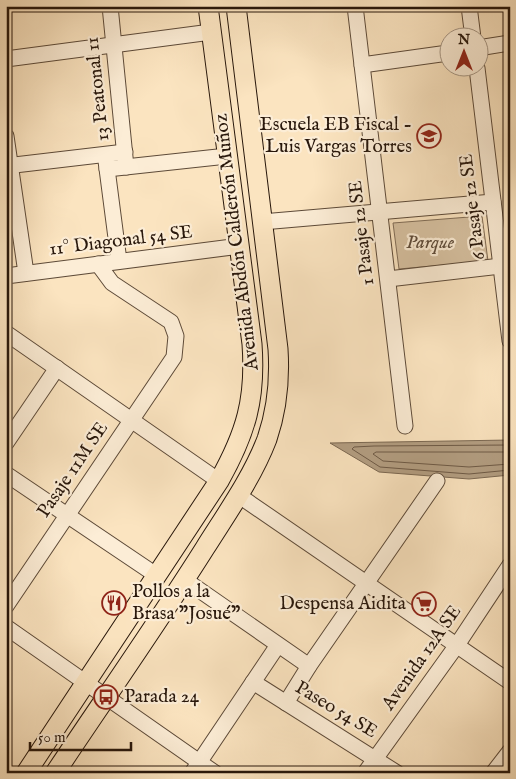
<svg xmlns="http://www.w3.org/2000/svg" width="516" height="779" font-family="'IM FELL English',serif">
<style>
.green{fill:#d7c1a1;stroke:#806c56}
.water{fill:#b39e82;stroke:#7b6852}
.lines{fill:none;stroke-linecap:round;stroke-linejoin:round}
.shore{stroke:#6e5a46;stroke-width:1}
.minor-casing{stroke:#5d4a38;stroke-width:17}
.major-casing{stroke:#28170b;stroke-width:21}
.minor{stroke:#fcedd6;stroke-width:15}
.major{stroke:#fbe4c0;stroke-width:19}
.labels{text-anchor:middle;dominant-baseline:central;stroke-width:4.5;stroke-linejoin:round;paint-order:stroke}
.street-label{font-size:19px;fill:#28170b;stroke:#fcedd6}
.poi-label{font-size:19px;fill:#28170b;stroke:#fcedd6;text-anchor:end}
.park-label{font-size:19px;font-style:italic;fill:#5d4a38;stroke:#fcedd6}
</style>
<rect width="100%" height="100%" fill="#fbe4c0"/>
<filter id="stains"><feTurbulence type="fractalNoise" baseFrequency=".004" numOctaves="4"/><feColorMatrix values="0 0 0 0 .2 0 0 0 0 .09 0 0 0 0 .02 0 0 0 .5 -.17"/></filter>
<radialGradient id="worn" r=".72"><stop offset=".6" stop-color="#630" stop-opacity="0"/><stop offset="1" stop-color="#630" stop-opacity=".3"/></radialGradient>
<path class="green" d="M482,216L488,261L399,269L393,223Z"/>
<path class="water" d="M510,440V475L469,479L379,472L330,443Z"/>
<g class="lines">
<g class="shore">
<path d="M510,445L374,446L354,447L352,449L380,467L469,474L510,470"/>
<path d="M510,452H376L373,454L383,461L469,467L510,464"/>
</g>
<g class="minor-casing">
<g id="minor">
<path d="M110,6L126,167"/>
<path d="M355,6L405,426"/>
<path d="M469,6L473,38"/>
<path d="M478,48L510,43"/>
<path d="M6,59L211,32"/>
<path d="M362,65L448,53"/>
<path d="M477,68L510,341"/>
<path d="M6,136L26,273"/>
<path d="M106,161L119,261"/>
<path d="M6,166L125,152"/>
<path d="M107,169L227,156"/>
<path d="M262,222L493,202"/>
<path d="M6,276L240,246"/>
<path d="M388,279L510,265"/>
<path d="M6,333L219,481"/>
<path d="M6,443L57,368"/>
<path d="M6,474L156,575"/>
<path d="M238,495L510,682"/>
<path d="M185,580L309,666"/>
<path d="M6,606L174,357L176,336L171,322L112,283L98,264"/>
<path d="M6,627L215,773"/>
<path d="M253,682L397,773"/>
<path d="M286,703L309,666L437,481"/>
<path d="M192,773L278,645"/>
<path d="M365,773L457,645L510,565"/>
<path d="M493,773L510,751"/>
</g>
</g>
<g class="major-casing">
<g id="major">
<path d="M26,773L219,481C246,433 256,399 252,344L208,6"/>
<path d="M55,773C105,698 157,624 205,548C227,513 252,478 267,439C277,410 280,380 278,349L236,6"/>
</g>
</g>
<use href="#minor" class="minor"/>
<use href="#major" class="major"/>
</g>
<defs>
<g id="school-ring" transform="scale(1.25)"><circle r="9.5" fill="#fcedd6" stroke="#8f2418" stroke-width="1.5"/><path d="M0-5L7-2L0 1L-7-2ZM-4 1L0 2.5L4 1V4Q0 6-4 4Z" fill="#8f2418"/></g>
<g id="restaurant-ring" transform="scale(1.25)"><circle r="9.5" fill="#fcedd6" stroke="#8f2418" stroke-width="1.5"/><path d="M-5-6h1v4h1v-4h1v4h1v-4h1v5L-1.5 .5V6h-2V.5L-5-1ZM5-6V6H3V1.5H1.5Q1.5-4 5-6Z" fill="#8f2418"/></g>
<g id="supermarket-ring" transform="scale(1.25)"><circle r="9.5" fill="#fcedd6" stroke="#8f2418" stroke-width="1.5"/><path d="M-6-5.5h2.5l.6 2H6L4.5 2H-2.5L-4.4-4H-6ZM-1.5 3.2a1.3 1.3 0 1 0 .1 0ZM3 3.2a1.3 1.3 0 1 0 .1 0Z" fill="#8f2418"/></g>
<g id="bus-ring" transform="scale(1.25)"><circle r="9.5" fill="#fcedd6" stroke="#8f2418" stroke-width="1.5"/><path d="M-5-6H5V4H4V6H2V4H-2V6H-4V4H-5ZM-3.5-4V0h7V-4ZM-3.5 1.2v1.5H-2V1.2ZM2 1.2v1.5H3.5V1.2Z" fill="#8f2418"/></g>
</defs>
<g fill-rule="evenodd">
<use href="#school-ring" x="429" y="136"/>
<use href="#restaurant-ring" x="114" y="603"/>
<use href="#supermarket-ring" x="424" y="604"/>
<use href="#bus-ring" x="106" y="697"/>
</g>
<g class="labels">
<g class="street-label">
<text transform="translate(98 89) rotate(-96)">13 Peatonal 11</text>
<text transform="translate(473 207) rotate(-97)">6 Pasaje 12 SE</text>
<text transform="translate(362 233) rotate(-97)">1 Pasaje 12 SE</text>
<text transform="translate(121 241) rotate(-7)">11° Diagonal 54 SE</text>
<text transform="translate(237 242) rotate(-97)">Avenida Abdón Calderón Muñoz</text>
<text transform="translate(73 470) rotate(-56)">Pasaje 11M SE</text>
<text transform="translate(422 658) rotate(-55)">Avenida 12A SE</text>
<text transform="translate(336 710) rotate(31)">Paseo 54 SE</text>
</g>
<g class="poi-label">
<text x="412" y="125">Escuela EB Fiscal -<tspan x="412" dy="22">Luis Vargas Torres</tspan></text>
<text x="132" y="592" text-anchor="start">Pollos a la<tspan x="132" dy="22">Brasa "Josué"</tspan></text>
<text x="406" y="604">Despensa Aidita</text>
<text x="124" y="697" text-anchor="start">Parada 24</text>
</g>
<g class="park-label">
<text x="430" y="243">Parque</text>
</g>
</g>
<rect width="516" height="779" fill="none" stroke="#fbe4c0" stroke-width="25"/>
<rect x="8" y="8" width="501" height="764" fill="none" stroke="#28170b" stroke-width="2.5"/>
<rect x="12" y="12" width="491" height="754" fill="none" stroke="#28170b"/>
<g transform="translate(464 52)"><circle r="24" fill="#fcedd6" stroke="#a79785"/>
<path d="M0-4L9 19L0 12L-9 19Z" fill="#8f2418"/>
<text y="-8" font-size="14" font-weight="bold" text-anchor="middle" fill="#28170b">N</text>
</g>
<path d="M30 742v8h101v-8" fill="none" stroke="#28170b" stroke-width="2.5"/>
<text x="38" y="742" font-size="15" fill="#28170b" stroke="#fcedd6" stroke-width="4" paint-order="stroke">50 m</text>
<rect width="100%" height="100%" filter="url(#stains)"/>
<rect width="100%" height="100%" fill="url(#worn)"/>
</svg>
